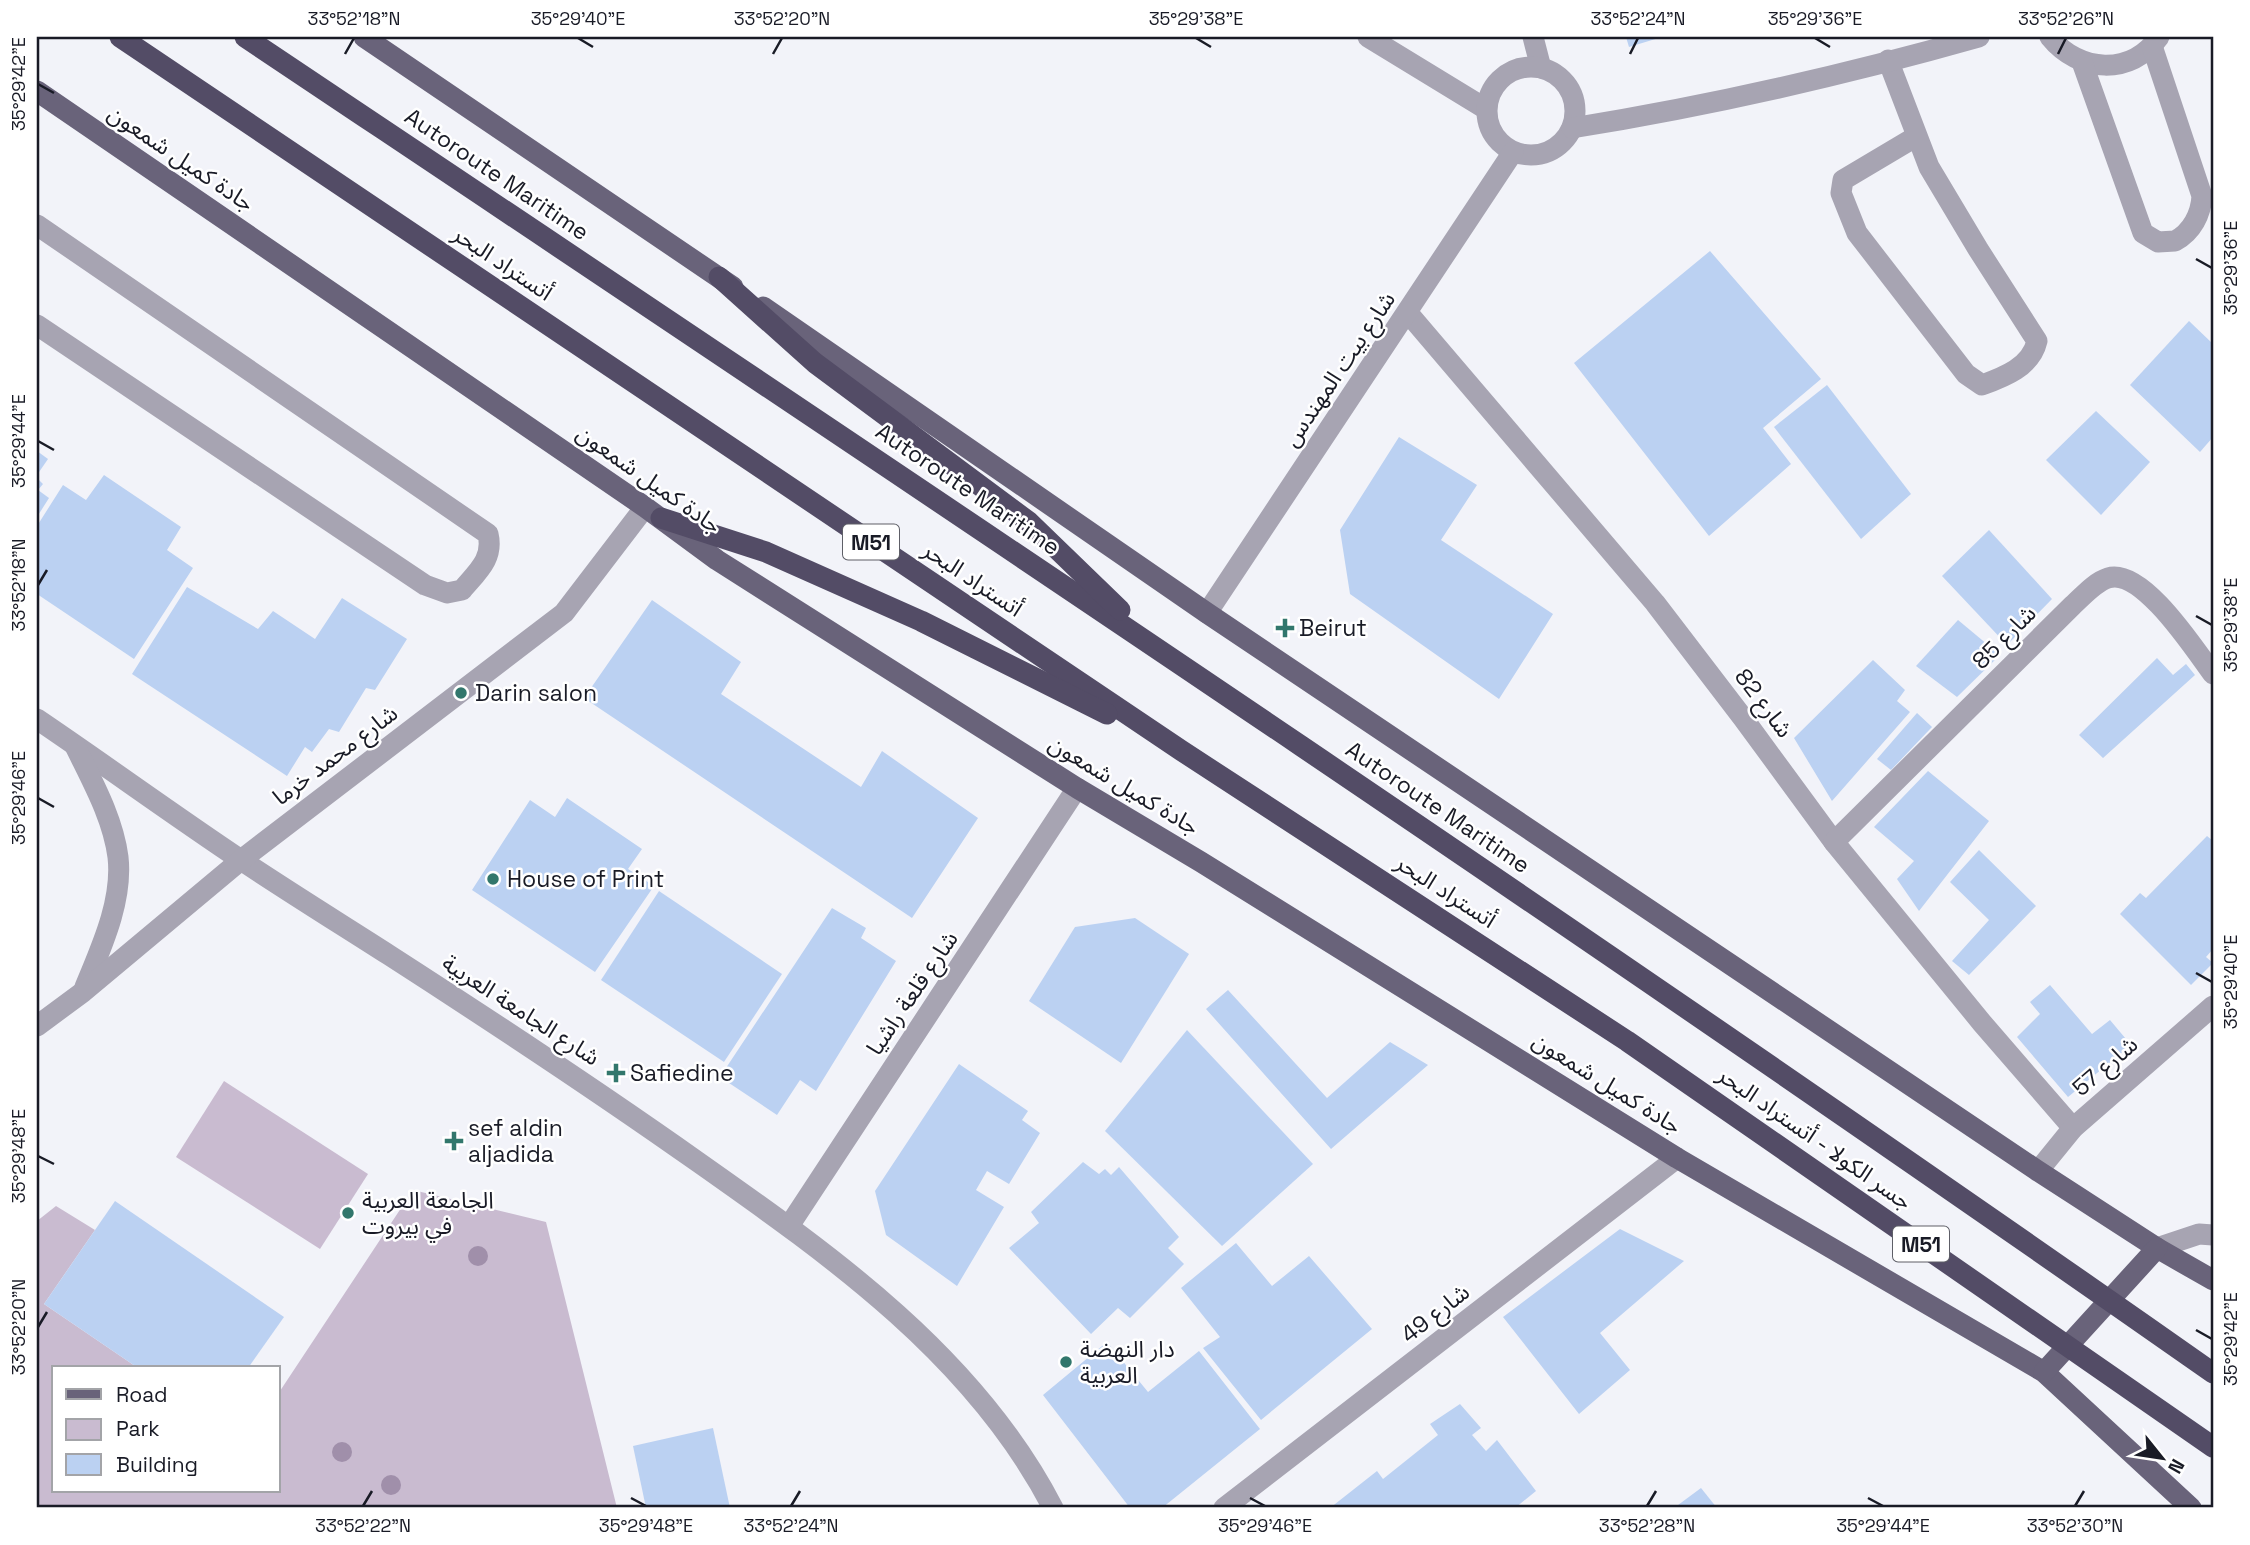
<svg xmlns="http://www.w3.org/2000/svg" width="2250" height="1545" font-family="'Space Grotesk','Noto Sans Arabic',sans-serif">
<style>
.green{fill:#c9bbd0}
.building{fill:#bbd1f2}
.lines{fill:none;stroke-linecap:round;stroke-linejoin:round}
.minor{stroke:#a7a4b2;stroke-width:21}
.major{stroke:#69637a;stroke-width:21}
.highway{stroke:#534c66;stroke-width:21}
.tree{fill:#a08faa}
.ticks{fill:none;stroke:#191b26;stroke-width:2.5}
.poi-dot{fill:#32776c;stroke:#fff;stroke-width:2.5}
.labels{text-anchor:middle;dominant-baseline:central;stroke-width:5;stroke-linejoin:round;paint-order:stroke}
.shield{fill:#fff;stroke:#5e5f67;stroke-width:2}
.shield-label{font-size:21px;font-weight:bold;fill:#191b26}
.street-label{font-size:23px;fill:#191b26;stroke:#fff}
.poi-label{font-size:23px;fill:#191b26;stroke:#fff;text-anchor:start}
.neatline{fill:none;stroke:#191b26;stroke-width:2.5}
.ticks-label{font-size:18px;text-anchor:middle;fill:#191b26}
</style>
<rect width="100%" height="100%" fill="#f2f3f9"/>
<g class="green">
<path d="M224,1081L368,1174L320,1249L176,1157Z"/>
<path d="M413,1190L546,1222L617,1508H37V1221L56,1206L95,1230L44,1304L138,1368H54V1491H278V1394Z"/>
</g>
<g class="building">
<path d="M1626,37H1662L1629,47Z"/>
<path d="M1710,251L1821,379L1763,428L1791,464L1709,536L1574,363Z"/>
<path d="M2189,321L2213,344V437L2200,452L2130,385Z"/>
<path d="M1827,385L1911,494L1861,539L1774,427Z"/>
<path d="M2096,411L2150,462L2101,515L2046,460Z"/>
<path d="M1399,437L1477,485L1441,540L1553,614L1499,699L1350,594L1340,530Z"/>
<path d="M37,451L48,459L37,475Z"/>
<path d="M104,475L181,527L167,550L193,568L134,659L37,594V526L63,485L86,500Z"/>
<path d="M37,478L43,484L38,490L49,498L37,517Z"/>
<path d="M1989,530L2052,599L2007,645L1942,576Z"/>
<path d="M187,587L258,629L273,611L315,639L342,598L407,639L375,690L366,688L339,732L329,729L312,752L305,747L287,776L132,674Z"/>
<path d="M652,600L741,662L721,694L861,787L882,751L978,818L912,918L584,698Z"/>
<path d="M1958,620L2000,655L1957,697L1916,666Z"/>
<path d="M2157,658L2173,675L2186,664L2195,675L2103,758L2079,735Z"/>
<path d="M1873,660L1905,690L1897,701L1910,712L1832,801L1794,738Z"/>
<path d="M1917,713L1932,727L1891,770L1877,759Z"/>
<path d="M1928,771L1989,821L1919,911L1897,879L1914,861L1874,827Z"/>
<path d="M567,798L642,849L628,869L654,886L595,972L472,890L530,800L555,817Z"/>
<path d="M2207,836L2213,841V949L2206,957L2213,963L2191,985L2120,914L2140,893L2146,898Z"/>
<path d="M1979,850L2036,906L1969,975L1952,961L1989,920L1950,882Z"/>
<path d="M659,891L782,974L724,1062L601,980Z"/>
<path d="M832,908L866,928L861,938L896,961L816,1091L800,1080L777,1115L720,1077Z"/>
<path d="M1135,918L1189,954L1121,1063L1029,1001L1075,927Z"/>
<path d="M2050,985L2092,1034L2110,1020L2131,1045L2068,1097L2017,1037L2040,1014L2030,1002Z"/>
<path d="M1228,990L1327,1098L1390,1042L1428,1065L1331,1149L1206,1009Z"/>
<path d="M1187,1030L1313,1164L1222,1246L1105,1131Z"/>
<path d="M959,1064L1028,1111L1022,1120L1040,1133L1009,1184L987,1171L976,1190L1004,1207L957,1286L886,1235L875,1191Z"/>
<path d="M1083,1162L1099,1174L1105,1169L1111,1175L1119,1167L1179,1237L1168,1248L1184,1264L1130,1318L1118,1308L1091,1334L1009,1248L1039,1223L1031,1212Z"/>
<path d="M115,1201L284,1317L248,1368H138L44,1304Z"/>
<path d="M1620,1229L1684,1261L1600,1333L1630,1370L1579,1414L1503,1317Z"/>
<path d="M1236,1243L1272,1286L1309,1256L1372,1329L1261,1420L1203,1348L1220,1337L1181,1288Z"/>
<path d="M1107,1342L1148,1392L1199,1351L1260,1429L1162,1508H1130L1043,1395Z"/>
<path d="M1460,1404L1481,1428L1472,1435L1486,1451L1497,1440L1536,1491L1515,1508H1460L1458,1506L1454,1508H1330L1377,1471L1383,1479L1438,1435L1430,1424Z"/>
<path d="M713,1428L730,1508H646L633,1446Z"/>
<path d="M1701,1488L1717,1508H1674Z"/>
</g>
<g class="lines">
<g class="minor">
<path d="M1368,37L1486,109"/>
<path d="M1533,37L1541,68"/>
<path d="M2050,37C2079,73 2131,76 2159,37"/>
<path d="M1888,60L1929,167L1978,249L2037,341C2031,367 2004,377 1982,385L1966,374L1857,233L1841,193L1843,180L1917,136"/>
<path d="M2082,62L2143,233L2158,242L2175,241C2192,232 2201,214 2202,196L2152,46"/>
<circle cx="1531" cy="111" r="44"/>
<path d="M1572,128C1709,106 1845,75 1979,37"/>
<path d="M37,225L488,534C494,559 477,572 462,590L447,593L425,585L37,325"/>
<path d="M1408,313L1655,603L1743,718L1834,842L1982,1023L2073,1128"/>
<path d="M1207,613L1513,152"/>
<path d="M37,719C105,765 172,814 241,860C289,892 339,923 389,955C493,1022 596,1090 698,1162C833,1257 975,1357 1053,1508"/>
<path d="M75,746C92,781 113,818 118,857C123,901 101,948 85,987"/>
<path d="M1834,842L2073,605C2083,596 2095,582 2108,578C2142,567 2195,650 2213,674"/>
<path d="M37,1026L83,992L241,860L564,613L645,507"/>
<path d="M2038,1171L2073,1128L2213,1006"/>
<path d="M789,1226L1077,788"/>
<path d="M2157,1248L2199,1234L2213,1235"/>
<path d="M1224,1508L1677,1158"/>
</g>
<g class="major">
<path d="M364,37L733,287"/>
<path d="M37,91L645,507L717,560L1077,788L1201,862L1677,1158L2044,1372L2191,1508"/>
<path d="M763,307L1207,613L2038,1171L2157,1248L2213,1280"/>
<path d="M2044,1372L2157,1248"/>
</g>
<g class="highway">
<path d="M120,37L1182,751L1627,1041L2213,1447"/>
<path d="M245,37C904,478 1564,918 2213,1373"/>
<path d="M719,277L815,363L1029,522L1120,610"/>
<path d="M661,518L766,552L921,621L1107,714"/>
</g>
</g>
<g class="tree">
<circle cx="478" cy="1256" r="10"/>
<circle cx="342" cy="1452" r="10"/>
<circle cx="391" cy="1485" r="10"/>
</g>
<path class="ticks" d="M578,38L593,47M1196,38L1211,47M1815,38L1830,47M345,54L354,38M773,54L782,38M1630,54L1638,38M2058,54L2066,38M38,84L54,93M2196,259L2212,268M38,441L54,450M38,585L47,570M2196,616L2212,625M38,798L54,807M2196,973L2212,982M38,1156L54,1164M38,1327L47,1312M2196,1330L2212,1339M631,1498L646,1506M1250,1498L1265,1506M1868,1498L1883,1506M363,1506L372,1491M791,1506L800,1491M1647,1506L1656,1491M2075,1506L2084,1491"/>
<g class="poi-dot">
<path d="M1281.5 617.5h7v7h7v7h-7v7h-7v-7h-7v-7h7z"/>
<circle cx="461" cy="693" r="7"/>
<circle cx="493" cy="879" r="7"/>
<path d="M612.5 1062.5h7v7h7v7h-7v7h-7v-7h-7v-7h7z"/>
<path d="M450.5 1130.5h7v7h7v7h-7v7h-7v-7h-7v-7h7z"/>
<circle cx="348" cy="1213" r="7"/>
<circle cx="1066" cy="1362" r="7"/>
</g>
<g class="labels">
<g class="shield">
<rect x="843" y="524.5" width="56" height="35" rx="5"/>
<rect x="1893" y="1226.5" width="56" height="35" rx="5"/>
</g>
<g class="shield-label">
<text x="871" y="542">M51</text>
<text x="1921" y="1244">M51</text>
</g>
<g class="street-label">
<text transform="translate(181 158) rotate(34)">جادة كميل شمعون</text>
<text transform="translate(497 174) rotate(34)">Autoroute Maritime</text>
<text transform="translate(503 263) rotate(34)">أتستراد البحر</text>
<text transform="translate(1339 369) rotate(-56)">شارع بيت المهندس</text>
<text transform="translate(649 479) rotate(35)">جادة كميل شمعون</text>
<text transform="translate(968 489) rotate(34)">Autoroute Maritime</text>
<text transform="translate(973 579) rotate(34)">أتستراد البحر</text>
<text transform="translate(2004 637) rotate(-45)">شارع 85</text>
<text transform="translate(1764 703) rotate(53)">شارع 82</text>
<text transform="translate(335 755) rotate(-37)">شارع محمد خرما</text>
<text transform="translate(1124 785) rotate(31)">جادة كميل شمعون</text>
<text transform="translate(1438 807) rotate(34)">Autoroute Maritime</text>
<text transform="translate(1446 891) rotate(33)">أتستراد البحر</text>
<text transform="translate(912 993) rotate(-56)">شارع قلعة راشيا</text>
<text transform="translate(521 1010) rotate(33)">شارع الجامعة العربية</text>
<text transform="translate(2105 1066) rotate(-41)">شارع 57</text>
<text transform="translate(1607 1083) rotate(32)">جادة كميل شمعون</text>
<text transform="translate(1815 1138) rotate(35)">جسر الكولا - أتستراد البحر</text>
<text transform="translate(1435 1313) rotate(-38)">شارع 49</text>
</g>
<g class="poi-label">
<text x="1299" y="628">Beirut</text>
<text x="475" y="693">Darin salon</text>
<text x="507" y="879">House of Print</text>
<text x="630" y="1073">Safiedine</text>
<text x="468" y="1128">sef aldin<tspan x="468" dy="26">aljadida</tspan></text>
<text x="362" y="1200">الجامعة العربية<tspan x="362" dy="26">في بيروت</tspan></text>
<text x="1080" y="1349">دار النهضة<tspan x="1080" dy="26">العربية</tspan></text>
</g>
</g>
<rect width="2250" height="1545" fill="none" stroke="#ffffff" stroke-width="77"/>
<rect x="52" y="1366" width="228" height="126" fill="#ffffff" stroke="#a3a4a8" stroke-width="2"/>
<rect x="66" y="1389" width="35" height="10" fill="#69637a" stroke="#a3a4a8" stroke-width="2"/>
<text x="116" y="1402" font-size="21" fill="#191b26">Road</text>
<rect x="66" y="1419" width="35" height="21" fill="#c9bbd0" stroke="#a3a4a8" stroke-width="2"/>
<text x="116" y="1436" font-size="21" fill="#191b26">Park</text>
<rect x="66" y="1454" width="35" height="21" fill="#bbd1f2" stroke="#a3a4a8" stroke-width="2"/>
<text x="116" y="1472" font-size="21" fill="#191b26">Building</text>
<g transform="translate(2162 1458) rotate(120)" stroke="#ffffff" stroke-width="5" paint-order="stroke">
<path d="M0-5L12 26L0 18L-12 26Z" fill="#191b26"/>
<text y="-10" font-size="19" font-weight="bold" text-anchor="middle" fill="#191b26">N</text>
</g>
<rect x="38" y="38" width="2174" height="1468" class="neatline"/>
<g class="ticks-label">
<text x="354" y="25">33°52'18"N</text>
<text x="578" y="25">35°29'40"E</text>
<text x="782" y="25">33°52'20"N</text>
<text x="1196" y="25">35°29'38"E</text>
<text x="1638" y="25">33°52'24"N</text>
<text x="1815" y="25">35°29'36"E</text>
<text x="2066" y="25">33°52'26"N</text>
<text transform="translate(19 84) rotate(-90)" y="6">35°29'42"E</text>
<text transform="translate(2231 268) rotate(-90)" y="6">35°29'36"E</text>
<text transform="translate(19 441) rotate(-90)" y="6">35°29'44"E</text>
<text transform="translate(19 585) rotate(-90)" y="6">33°52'18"N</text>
<text transform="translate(2231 625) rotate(-90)" y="6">35°29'38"E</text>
<text transform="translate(19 798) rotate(-90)" y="6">35°29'46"E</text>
<text transform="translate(2231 982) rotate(-90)" y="6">35°29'40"E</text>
<text transform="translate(19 1156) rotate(-90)" y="6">35°29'48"E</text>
<text transform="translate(19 1327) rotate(-90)" y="6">33°52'20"N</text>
<text transform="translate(2231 1339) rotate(-90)" y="6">35°29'42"E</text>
<text x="363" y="1532">33°52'22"N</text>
<text x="646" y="1532">35°29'48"E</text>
<text x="791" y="1532">33°52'24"N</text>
<text x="1265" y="1532">35°29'46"E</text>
<text x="1647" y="1532">33°52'28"N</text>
<text x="1883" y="1532">35°29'44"E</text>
<text x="2075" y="1532">33°52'30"N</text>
</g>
</svg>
